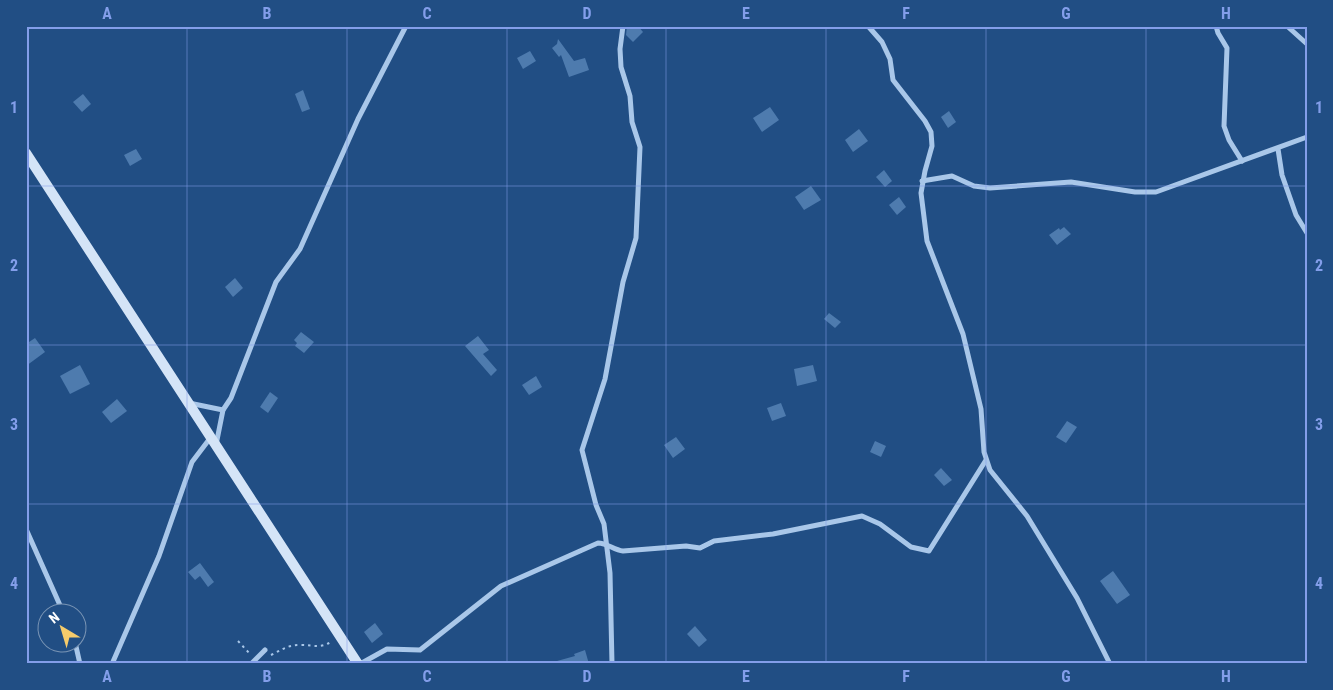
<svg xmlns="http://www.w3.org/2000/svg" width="1333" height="690" font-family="'Roboto Condensed',sans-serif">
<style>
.building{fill:#4e7bae}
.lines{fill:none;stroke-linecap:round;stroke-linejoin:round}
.path{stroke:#a9c7e9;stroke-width:2;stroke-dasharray:2.5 4;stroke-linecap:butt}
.street{stroke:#a9c7e9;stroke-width:5}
.secondary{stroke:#d4e4f7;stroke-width:10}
.grid{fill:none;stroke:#839eea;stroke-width:1;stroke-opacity:0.55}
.neatline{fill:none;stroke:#839eea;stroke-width:2}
.grid-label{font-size:16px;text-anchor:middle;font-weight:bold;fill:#839eea}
</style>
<rect width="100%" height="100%" fill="#214e84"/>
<g class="building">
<path d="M627,26H638L643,32L633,42L626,35Z"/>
<path d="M558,39L574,61L585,58L589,70L569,77L561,55L559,57L552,48L557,44Z"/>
<path d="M530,51L536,61L523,69L517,58Z"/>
<path d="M303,90L310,109L302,112L295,94Z"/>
<path d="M83,94L91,104L82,112L73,102Z"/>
<path d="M770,107L779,120L762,132L753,118Z"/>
<path d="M949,111L956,122L948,128L941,117Z"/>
<path d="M859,129L868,141L853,152L845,140Z"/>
<path d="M136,149L142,159L130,166L124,155Z"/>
<path d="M884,170L892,181L885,187L876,177Z"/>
<path d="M811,186L821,200L804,210L795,197Z"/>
<path d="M899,197L906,207L897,215L889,205Z"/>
<path d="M1064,227L1071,234L1057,245L1049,235L1059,228L1060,230Z"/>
<path d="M235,278L243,288L233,297L225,287Z"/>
<path d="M829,313L841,322L835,328L824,319Z"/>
<path d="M301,332L314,342L304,353L295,346L297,343L294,340Z"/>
<path d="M478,336L489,350L483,354L497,370L491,376L465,346Z"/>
<path d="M35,338L45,352L26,366V344Z"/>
<path d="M80,365L90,384L70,394L60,376Z"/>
<path d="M813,365L817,381L797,386L794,369Z"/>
<path d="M536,376L542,387L529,395L522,385Z"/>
<path d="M270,392L278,398L268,413L260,407Z"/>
<path d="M117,399L127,411L111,423L102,412Z"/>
<path d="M781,403L786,416L772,421L767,408Z"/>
<path d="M1067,421L1077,427L1066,443L1056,437Z"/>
<path d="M676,437L685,449L673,458L664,445Z"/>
<path d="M875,441L886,446L881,457L870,452Z"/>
<path d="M941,468L952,480L944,486L934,475Z"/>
<path d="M200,563L214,582L208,587L200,576L195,580L188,572Z"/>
<path d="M1113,571L1130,595L1117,604L1100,581Z"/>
<path d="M375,623L383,634L372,643L364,632Z"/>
<path d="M695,626L707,640L699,647L687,634Z"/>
<path d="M585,650L589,664H557V661L575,656L574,654Z"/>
</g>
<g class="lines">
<g class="path">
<path d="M238,641L250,654"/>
<path d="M271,655C281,650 290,644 301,645C314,645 321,649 332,641"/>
</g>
<g class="street">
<path d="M868,26L882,42L890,59L893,80L925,121L931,132L932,146L925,171L921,193L927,241L963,334L981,409L984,452L990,470L1027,516L1077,598L1110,664"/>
<path d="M1216,26L1218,33L1227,48L1224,126L1229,140L1242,161"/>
<path d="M1287,26L1307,44"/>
<path d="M1278,149L1282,175L1296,215L1307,233"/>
<path d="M922,181L952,176L974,186L990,188L1071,182L1135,192H1156L1307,137"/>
<path d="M189,403L223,410"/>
<path d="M216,445L223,410L231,398L276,282L300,249L358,119L406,26"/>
<path d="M26,529L63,612"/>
<path d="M75,642L80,664"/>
<path d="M112,664L159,556L192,462L211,437"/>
<path d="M251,664L265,650"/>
<path d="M360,664L387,649L420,650L501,586L598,543C607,543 614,550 623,551L686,546L700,548L714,541L773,534L862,516L880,524L911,547L929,551L986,460"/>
<path d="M612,664L610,573L604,524L596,505L582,450L605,379L623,282L636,238L640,147L632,122L630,96L621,67L620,49L623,26"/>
</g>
<path class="secondary" d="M26,153L358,664"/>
</g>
<path class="grid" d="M187,26V664M347,26V664M507,26V664M666,26V664M826,26V664M986,26V664M1146,26V664M26,186H1307M26,345H1307M26,504H1307"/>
<rect width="1333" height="690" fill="none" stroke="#214e84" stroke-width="55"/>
<g transform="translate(62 628) rotate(322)"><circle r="24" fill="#214e84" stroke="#7a95b5"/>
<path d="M0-4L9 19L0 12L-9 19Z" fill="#f5cb6b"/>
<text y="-8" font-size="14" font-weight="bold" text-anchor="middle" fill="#ffffff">N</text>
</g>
<rect x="28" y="28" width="1278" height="634" class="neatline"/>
<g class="grid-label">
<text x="107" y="19">A</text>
<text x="267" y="19">B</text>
<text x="427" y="19">C</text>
<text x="587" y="19">D</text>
<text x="746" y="19">E</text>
<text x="906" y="19">F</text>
<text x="1066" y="19">G</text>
<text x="1226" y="19">H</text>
<text x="14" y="113">1</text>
<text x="1319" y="113">1</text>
<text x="14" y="271">2</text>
<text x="1319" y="271">2</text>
<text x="14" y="430">3</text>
<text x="1319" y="430">3</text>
<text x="14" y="589">4</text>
<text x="1319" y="589">4</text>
<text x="107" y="682">A</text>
<text x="267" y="682">B</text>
<text x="427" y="682">C</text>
<text x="587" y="682">D</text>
<text x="746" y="682">E</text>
<text x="906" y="682">F</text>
<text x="1066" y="682">G</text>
<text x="1226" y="682">H</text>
</g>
</svg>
